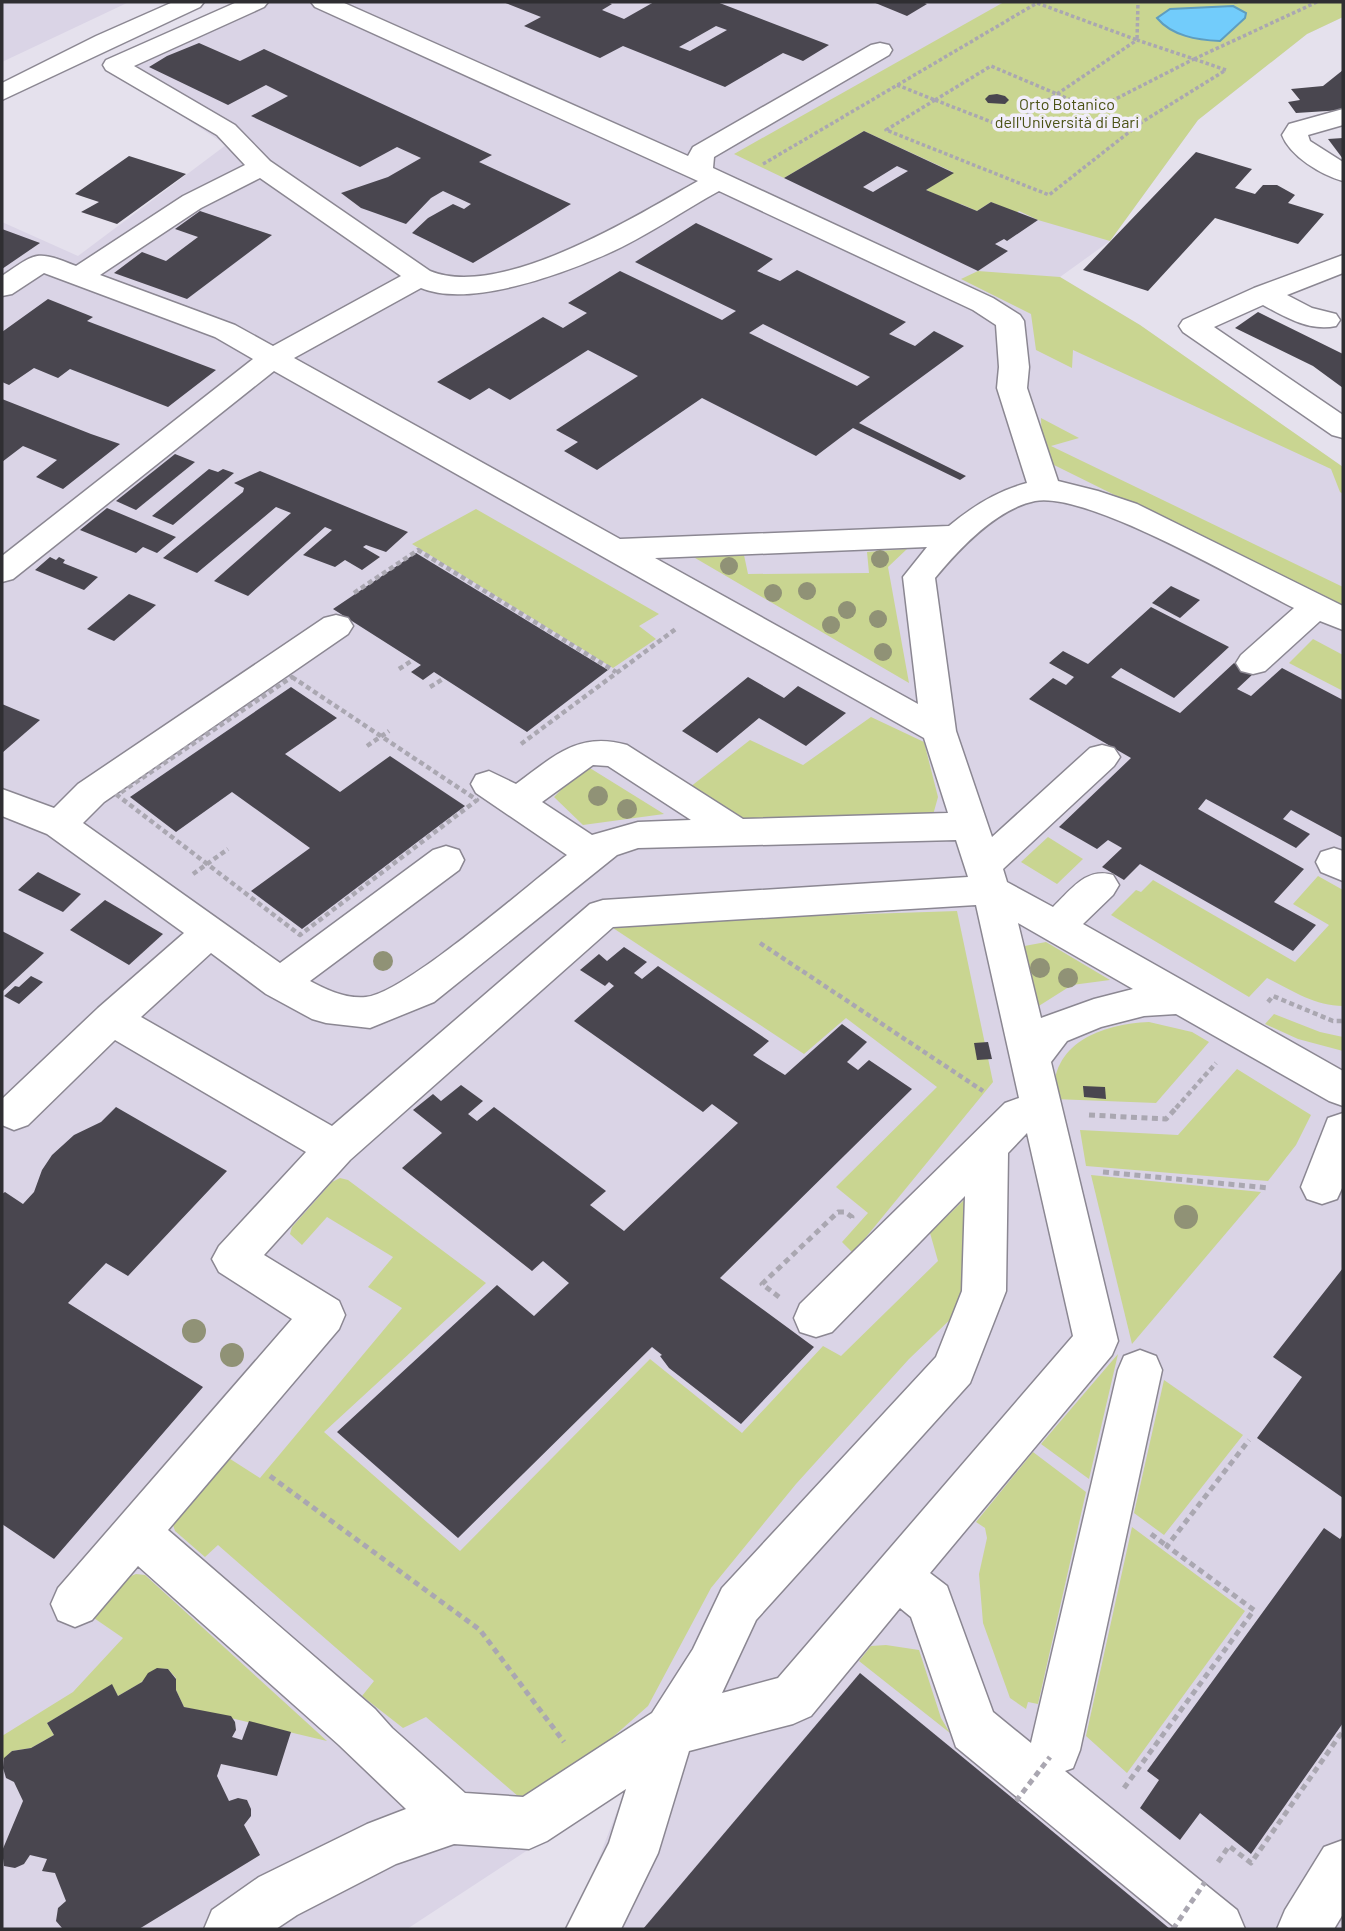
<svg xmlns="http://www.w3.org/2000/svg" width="1345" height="1931" font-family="Barlow,sans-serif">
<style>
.built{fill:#dad4e6}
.green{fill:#c9d591}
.water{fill:#72ccfb;stroke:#5e9dbf;stroke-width:2}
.building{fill:#49464f;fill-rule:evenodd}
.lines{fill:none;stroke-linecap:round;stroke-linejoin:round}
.minor-casing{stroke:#8b8792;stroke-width:3}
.major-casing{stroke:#8b8792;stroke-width:3}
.path-far2{stroke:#aaa7b1;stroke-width:3.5;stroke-dasharray:3.5 2.5;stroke-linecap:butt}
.path-far1{stroke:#aaa7b1;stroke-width:4.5;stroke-dasharray:5 3.5;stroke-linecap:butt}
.path{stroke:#aaa7b1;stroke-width:5;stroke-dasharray:6 4.5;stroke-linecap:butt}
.minor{fill:#fff;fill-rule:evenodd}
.major{fill:#fff;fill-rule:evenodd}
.path-bridge{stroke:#aaa7b1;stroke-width:5;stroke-dasharray:6 4.5;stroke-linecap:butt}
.tree{fill:#909276}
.labels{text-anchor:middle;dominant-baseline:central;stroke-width:7;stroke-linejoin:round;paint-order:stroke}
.far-park-label{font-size:16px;fill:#4b5215;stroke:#f2eefa}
</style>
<rect width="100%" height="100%" fill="#e5e1ed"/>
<g class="built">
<path d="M2,2H129L2,62Z"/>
<path d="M240,2H1343V17L1307,34L1198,120L1110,241L1060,277L1140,325L1343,467V1929H566L592,1876L627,1785L407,1929H2V222L78,256L226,145L102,63Z"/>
</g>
<g class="green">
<path d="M1004,2H1343V17L1307,34L1198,120L1110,241L1038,220L1019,211L1016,213L991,202L977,211L961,204L959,205L926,190L953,172L864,131L784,178L734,154Z"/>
<path d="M978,271L1060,277L1140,325L1343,467V494L1340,492L1331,469L1073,350L1072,368L1036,350L1031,314L961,279Z"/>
<path d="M1041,418L1079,438L1051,446L1343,587V608L1054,465L1042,450Z"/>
<path d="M476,509L659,614L639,626L656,639L613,668L412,544Z"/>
<path d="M907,549L888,567L909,683L690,555H744L748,574L869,573L867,552Z"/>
<path d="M1313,639L1343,655V691L1289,663Z"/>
<path d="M871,717L924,742L938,797L933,815L740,826L685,791L750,740L803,765Z"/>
<path d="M585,765L664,814L583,825L554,797Z"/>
<path d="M1048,837L1083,859L1057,884L1021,862Z"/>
<path d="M1318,876L1343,890V1006C1315,1006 1291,990 1267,978L1249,997L1111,915L1136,890L1141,892L1153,880L1295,962L1329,925L1293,904Z"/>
<path d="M957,911L993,1082L853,1253L842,1242L868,1213L836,1187L937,1087L846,1018L804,1054L613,928L749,918Z"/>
<path d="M1046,942L1110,980L1072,985L1034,1009L1019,947Z"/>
<path d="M1274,1014L1320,1032L1343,1037V1051L1298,1039L1265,1024Z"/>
<path d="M1149,1022L1192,1032L1209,1042L1156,1103L1054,1099C1049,1043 1102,1024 1149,1022Z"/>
<path d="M1237,1069L1311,1115L1296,1145L1268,1181L1086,1166L1080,1130L1178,1135Z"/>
<path d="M1091,1175L1261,1192L1132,1344Z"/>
<path d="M340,1178L348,1180L486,1283L324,1432L460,1551L650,1359L742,1433L823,1346L841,1356L938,1261L930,1233L969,1195L972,1256L958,1312L909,1359L796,1484L711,1588L648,1706L580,1766L526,1803L426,1717L403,1728L362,1696L374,1681L218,1545L205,1557L175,1531L172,1522L224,1455L260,1478L402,1308L368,1287L393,1257L327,1217L302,1245L290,1234L292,1227L332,1182Z"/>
<path d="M1118,1354L1089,1479L1041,1444Z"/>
<path d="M1164,1380L1243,1435L1164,1535L1134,1513Z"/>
<path d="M1033,1452L1086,1492L1038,1704L1028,1702L1026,1709L1010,1698L983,1623L979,1574L987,1538L985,1528L976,1522Z"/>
<path d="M1132,1527L1245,1611L1127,1773L1086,1736Z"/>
<path d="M136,1574L145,1575L327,1741L184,1707L176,1690V1678L168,1669C151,1667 151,1676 139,1684C132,1688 125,1692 118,1696L112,1685L47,1723L54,1735L31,1748L12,1751L2,1761V1736L73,1692L123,1638L91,1616L126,1578Z"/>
<path d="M886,1645L919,1650L941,1718L950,1733L859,1661L871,1646Z"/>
</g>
<path class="water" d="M1233,6L1246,13L1245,18L1220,41C1197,40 1172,36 1157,18L1170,9Z"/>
<g class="building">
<path d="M503,2H607L612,4L602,10L624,19L654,2H717L829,45L803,61L783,53L725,87L623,46L600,58L524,26L541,17ZM716,26L727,30L690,51L679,47Z"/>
<path d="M873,2H922L927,4L907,16Z"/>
<path d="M199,43L240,61L264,49L492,155L479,162L571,204L473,263L412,233L428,218L453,204L464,209L471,204L443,191L431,198L406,224L361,208L341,193L388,177L421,158L397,147L360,167L251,116L288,96L266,85L228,105L149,67L167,56Z"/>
<path d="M1343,70V110L1296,113L1288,102L1300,100L1291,89L1323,86Z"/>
<path d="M997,94L1005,96L1009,100L1005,104L988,103L985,99L989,95Z"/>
<path d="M864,131L954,173L926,190L977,211L991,202L1038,220L1007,241L1004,239L995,244L1008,251L978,271L784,178ZM897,166L908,171L873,192L863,187Z"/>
<path d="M1343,138V159L1328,139Z"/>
<path d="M1196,152L1252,169L1235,188L1255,194L1263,185H1277L1295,195L1288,203L1324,214L1298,244L1215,218L1148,291L1083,270Z"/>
<path d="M129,156L186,174L117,224L81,212L99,202L75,194Z"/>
<path d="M200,211L272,235L187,299L114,273L142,252L166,261L198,237L175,229Z"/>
<path d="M696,223L773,259L757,271L780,281L797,270L906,322L889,334L915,346L934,331L964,346L859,423L966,476L960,480L853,428L816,456L702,398L597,470L564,451L578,442L556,430L638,376L588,350L510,400L489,388L470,400L437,382L543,317L563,328L587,313L568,303L620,271L722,320L736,311L635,262ZM763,324L870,377L857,386L749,333Z"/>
<path d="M2,229L40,243L2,269Z"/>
<path d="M48,299L93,317L87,321L216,370L168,407L70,369L58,378L34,368L9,385L2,382V332Z"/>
<path d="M1258,312L1343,354V388L1313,366L1235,328Z"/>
<path d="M2,399L91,434L120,444L63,489L36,477L57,460L23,446L2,462Z"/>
<path d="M175,454L195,462L136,510L116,501Z"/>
<path d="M209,469L218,472L223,469L234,473L173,525L152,516Z"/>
<path d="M260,471L408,532L386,552L366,545L363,547L380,557L362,570L345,560L335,567L303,555L332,530L325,527L248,596L214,581L291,513L276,507L197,573L163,558L243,492L244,488L234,483Z"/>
<path d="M107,508L176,537L157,553L143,547L136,553L80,530Z"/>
<path d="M416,553L608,670L527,732L434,672L423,680L411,672L421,665L333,609Z"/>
<path d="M50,557L56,560L59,557L65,560L63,563L98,577L84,590L35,570Z"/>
<path d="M1171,586L1200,600L1180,618L1152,603Z"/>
<path d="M129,594L156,605L114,641L87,629Z"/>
<path d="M1151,607L1229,647L1174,698L1121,668L1111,677L1180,713L1234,663L1253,674L1237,689L1251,696L1282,668L1343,700V838L1291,810L1283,819L1310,834L1296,848L1206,799L1198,809L1304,869L1274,902L1316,925L1293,951L1140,864L1124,880L1102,867L1122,848L1108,840L1097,849L1059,827L1131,758L1029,699L1053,678L1066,685L1074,677L1049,663L1063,651L1088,664Z"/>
<path d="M748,677L784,698L798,686L846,713L806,746L759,718L717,753L682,731Z"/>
<path d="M291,687L337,718L285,754L340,792L390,756L465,806L302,929L251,891L310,848L232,792L176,832L130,797Z"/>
<path d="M2,704L40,720L2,753Z"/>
<path d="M38,872L81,894L63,912L18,890Z"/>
<path d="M105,900L163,934L129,965L70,930Z"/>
<path d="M2,931L44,953L2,992Z"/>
<path d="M624,947L647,962L634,973L642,979L658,966L769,1041L753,1055L785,1075L842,1024L867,1042L847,1062L858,1070L869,1060L912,1089L720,1278L814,1347L741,1424L669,1368L660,1356L662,1355L652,1347L458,1538L337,1432L497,1285L534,1316L569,1283L543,1261L532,1271L402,1168L442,1133L413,1110L433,1094L441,1101L461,1085L483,1101L468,1114L477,1121L494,1107L606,1191L590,1205L624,1231L738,1123L712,1104L703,1112L574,1021L614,986L609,982L605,986L580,970L599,954L607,961Z"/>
<path d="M31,976L43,982L19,1004L4,996L15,986L19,987Z"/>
<path d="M988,1042L992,1059L977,1060L974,1043Z"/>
<path d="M1083,1086L1105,1087L1106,1099L1084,1097Z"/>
<path d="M116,1107L227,1171L128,1276L106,1263L68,1303L203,1387L54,1559L2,1524V1194L5,1192L23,1204L34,1192L42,1170L52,1155L74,1135L101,1122Z"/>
<path d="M1343,1268V1498L1257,1438L1302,1377L1273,1357Z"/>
<path d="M1324,1528L1340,1539L1343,1534V1723L1251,1854L1200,1813L1180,1840L1140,1808L1159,1780L1147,1771Z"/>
<path d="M157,1668L168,1669L176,1679V1690L184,1707L231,1716L235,1722L236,1730L232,1737L242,1740L249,1721L291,1732L277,1776L221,1764L217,1776L229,1801L238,1798L247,1800L251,1809V1816L244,1825L260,1855L139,1929L62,1928L56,1921L58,1908L66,1901L55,1873L42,1871L47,1859L30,1855L24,1864L15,1868L4,1866L2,1851L23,1801L14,1782L6,1778L3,1768L4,1758L12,1751L31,1748L54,1735L47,1723L112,1684L118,1696L142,1682L148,1673Z"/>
<path d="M860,1673L1016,1801L1170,1929H643Z"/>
</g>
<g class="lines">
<g class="minor-casing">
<g id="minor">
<path d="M237,2H268L264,7L134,66L235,125L270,161L430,271C501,300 636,216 698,181L315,7L311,2H342L688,156L693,147L871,45L880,43L889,45L892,50L889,55L714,157L713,168L993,298L1020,315L1024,321L1029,367L1027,388L1058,481L1098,491L1137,504L1343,606V630L1320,621L1265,671L1253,674L1241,671L1236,663L1241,655L1294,608C1242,582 1087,491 1035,501C996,509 959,549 935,578L956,731L992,837L1090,748L1102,745L1114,748L1120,757L1114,766L1003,869L1007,882L1053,907C1071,890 1086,867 1113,875L1119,885L1113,895L1083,924L1343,1071V1106L1329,1101L1176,1014L1144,1016L1101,1027L1067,1041L1051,1062L1118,1341L1112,1355L930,1573L947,1586L993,1712L1031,1743L1118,1370L1124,1356L1140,1350L1156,1356L1162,1370L1080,1750L1073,1768L1065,1771L1237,1910L1245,1929H1177L956,1747L911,1617L900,1608L811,1716L793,1724L689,1751L658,1853L621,1929H566L609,1843L626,1789L547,1841L529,1849L454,1844L396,1864L297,1915L276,1929H204L212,1910L259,1877L367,1824L406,1809L339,1745L138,1566L92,1620L75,1627L58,1620L51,1604L58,1588L292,1319L219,1272L212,1259L219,1246L306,1152L115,1040L28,1125L14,1130L2,1125V1099L98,1008L184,933L47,834L2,816V789L54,808L78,784L324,618L336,615L348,618L353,626L348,634L104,802L83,823L280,963L433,850L446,846L459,850L464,860L459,870L310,981C327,990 346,999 366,997C404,994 530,883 567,855L476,793L471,784L476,775L489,771L516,784C553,757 578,731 627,745L743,819L948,813L924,738L274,371L13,579L2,582V556L253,359L215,337L44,273L12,294L2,296V276C37,252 36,250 76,266L183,196L245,165L217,135L106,70L103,65L106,60ZM260,178L401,276L273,346L235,325L100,275L201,208ZM719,191L973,310L996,325L999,367L997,388L1027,483C997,491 973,506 949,526L620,539L294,358L421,288C469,308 560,275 607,254C646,237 682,211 719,191ZM927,547L903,577L918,704L655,558ZM593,765L608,766L691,820L638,822L592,835L542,802ZM956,840L968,877L603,900L590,904L332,1126L141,1017L211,953L266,994L312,1019L326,1023L370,1028L434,1002L617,855L638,848ZM976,905L1019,1098L1005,1103L800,1304L794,1318L800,1332L816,1337L832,1332L965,1196L962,1291L936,1357L722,1588L693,1649L652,1713L523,1797L465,1793L392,1728L375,1709L168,1530L339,1329L345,1315L339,1301L264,1255L350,1160L613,927ZM1018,923L1133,989L1094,999L1041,1018ZM1027,1133L1073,1336L778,1678L722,1693L756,1620L970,1383L1006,1291L1008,1153Z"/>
<path d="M1343,109V125L1308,135L1310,141L1343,162V181C1321,175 1290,156 1282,135L1289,124Z"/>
<path d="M1343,255V273L1287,295L1312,308L1336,314L1340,320L1336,326C1310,332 1285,317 1263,305L1214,327L1343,415V438L1332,435L1183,332L1179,326L1183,320L1254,288Z"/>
<path d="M1334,848L1343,851V881L1321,872L1316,862L1321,852Z"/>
<path d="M1343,1113V1186L1337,1199L1322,1204L1307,1199L1301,1187L1328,1118Z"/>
<path d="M1343,1840V1914L1334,1929H1277L1285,1910L1324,1847Z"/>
</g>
</g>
<g class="major-casing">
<path id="major" d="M173,2H204L200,7L2,100V83L96,36Z"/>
</g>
<g class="path-far2">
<path d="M1234,2H1239"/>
<path d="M1194,59L1317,2"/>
<path d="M897,85L935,100"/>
<path d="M1057,94L1094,110L1194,59"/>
<path d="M1057,94L1137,40L1194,59"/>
<path d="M935,100L1007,128L1057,94"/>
<path d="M935,100L886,130L1049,195L1142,122L1226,70L1194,59"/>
<path d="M935,100L991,66L1057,94"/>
<path d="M763,164L1037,3L1137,40L1138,2"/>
</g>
<g class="path-far1">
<path d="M354,593L418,550L616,672"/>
<path d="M399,669L413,660"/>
<path d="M292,677L477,800L300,935L117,795Z"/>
<path d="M430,687L443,679"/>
<path d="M521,744L677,628"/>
<path d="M367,746L389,731"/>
<path d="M193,874L228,849"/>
<path d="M760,943L983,1091"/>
<path d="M1268,1002L1273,996L1333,1021H1343"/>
<path d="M1176,1108L1216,1063"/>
</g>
<g class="path">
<path d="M1089,1115L1166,1119L1178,1106"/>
<path d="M1103,1172L1269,1188"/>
<path d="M779,1297L762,1284L838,1212H845L852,1217L851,1221"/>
<path d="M270,1476L480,1630L564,1742"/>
<path d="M1151,1534L1167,1546"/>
<path d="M1124,1788L1254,1610L1167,1546L1249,1440"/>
<path d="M1218,1862L1229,1846L1251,1863L1340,1735L1337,1732"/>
</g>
<use href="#minor" class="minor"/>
<use href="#major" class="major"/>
<g class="path-bridge">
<path d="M1016,1801L1050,1757"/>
<path d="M1173,1929L1205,1882"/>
</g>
</g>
<g class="tree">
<circle cx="880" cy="559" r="9"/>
<circle cx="729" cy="566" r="9"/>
<circle cx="807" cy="591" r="9"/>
<circle cx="773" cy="593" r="9"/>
<circle cx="847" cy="610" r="9"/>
<circle cx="878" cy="619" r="9"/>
<circle cx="831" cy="625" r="9"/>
<circle cx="883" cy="652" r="9"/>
<circle cx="598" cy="796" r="10"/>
<circle cx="627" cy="809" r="10"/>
<circle cx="383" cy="961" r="10"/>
<circle cx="1040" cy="968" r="10"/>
<circle cx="1068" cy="978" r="10"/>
<circle cx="1186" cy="1217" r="12"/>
<circle cx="194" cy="1331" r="12"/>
<circle cx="232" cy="1355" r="12"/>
</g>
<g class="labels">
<g class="far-park-label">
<text x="1067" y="103">Orto Botanico<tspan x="1067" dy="18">dell'Università di Bari</tspan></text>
</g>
</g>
<rect width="1345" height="1931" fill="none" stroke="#2f2e32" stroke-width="7"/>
</svg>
